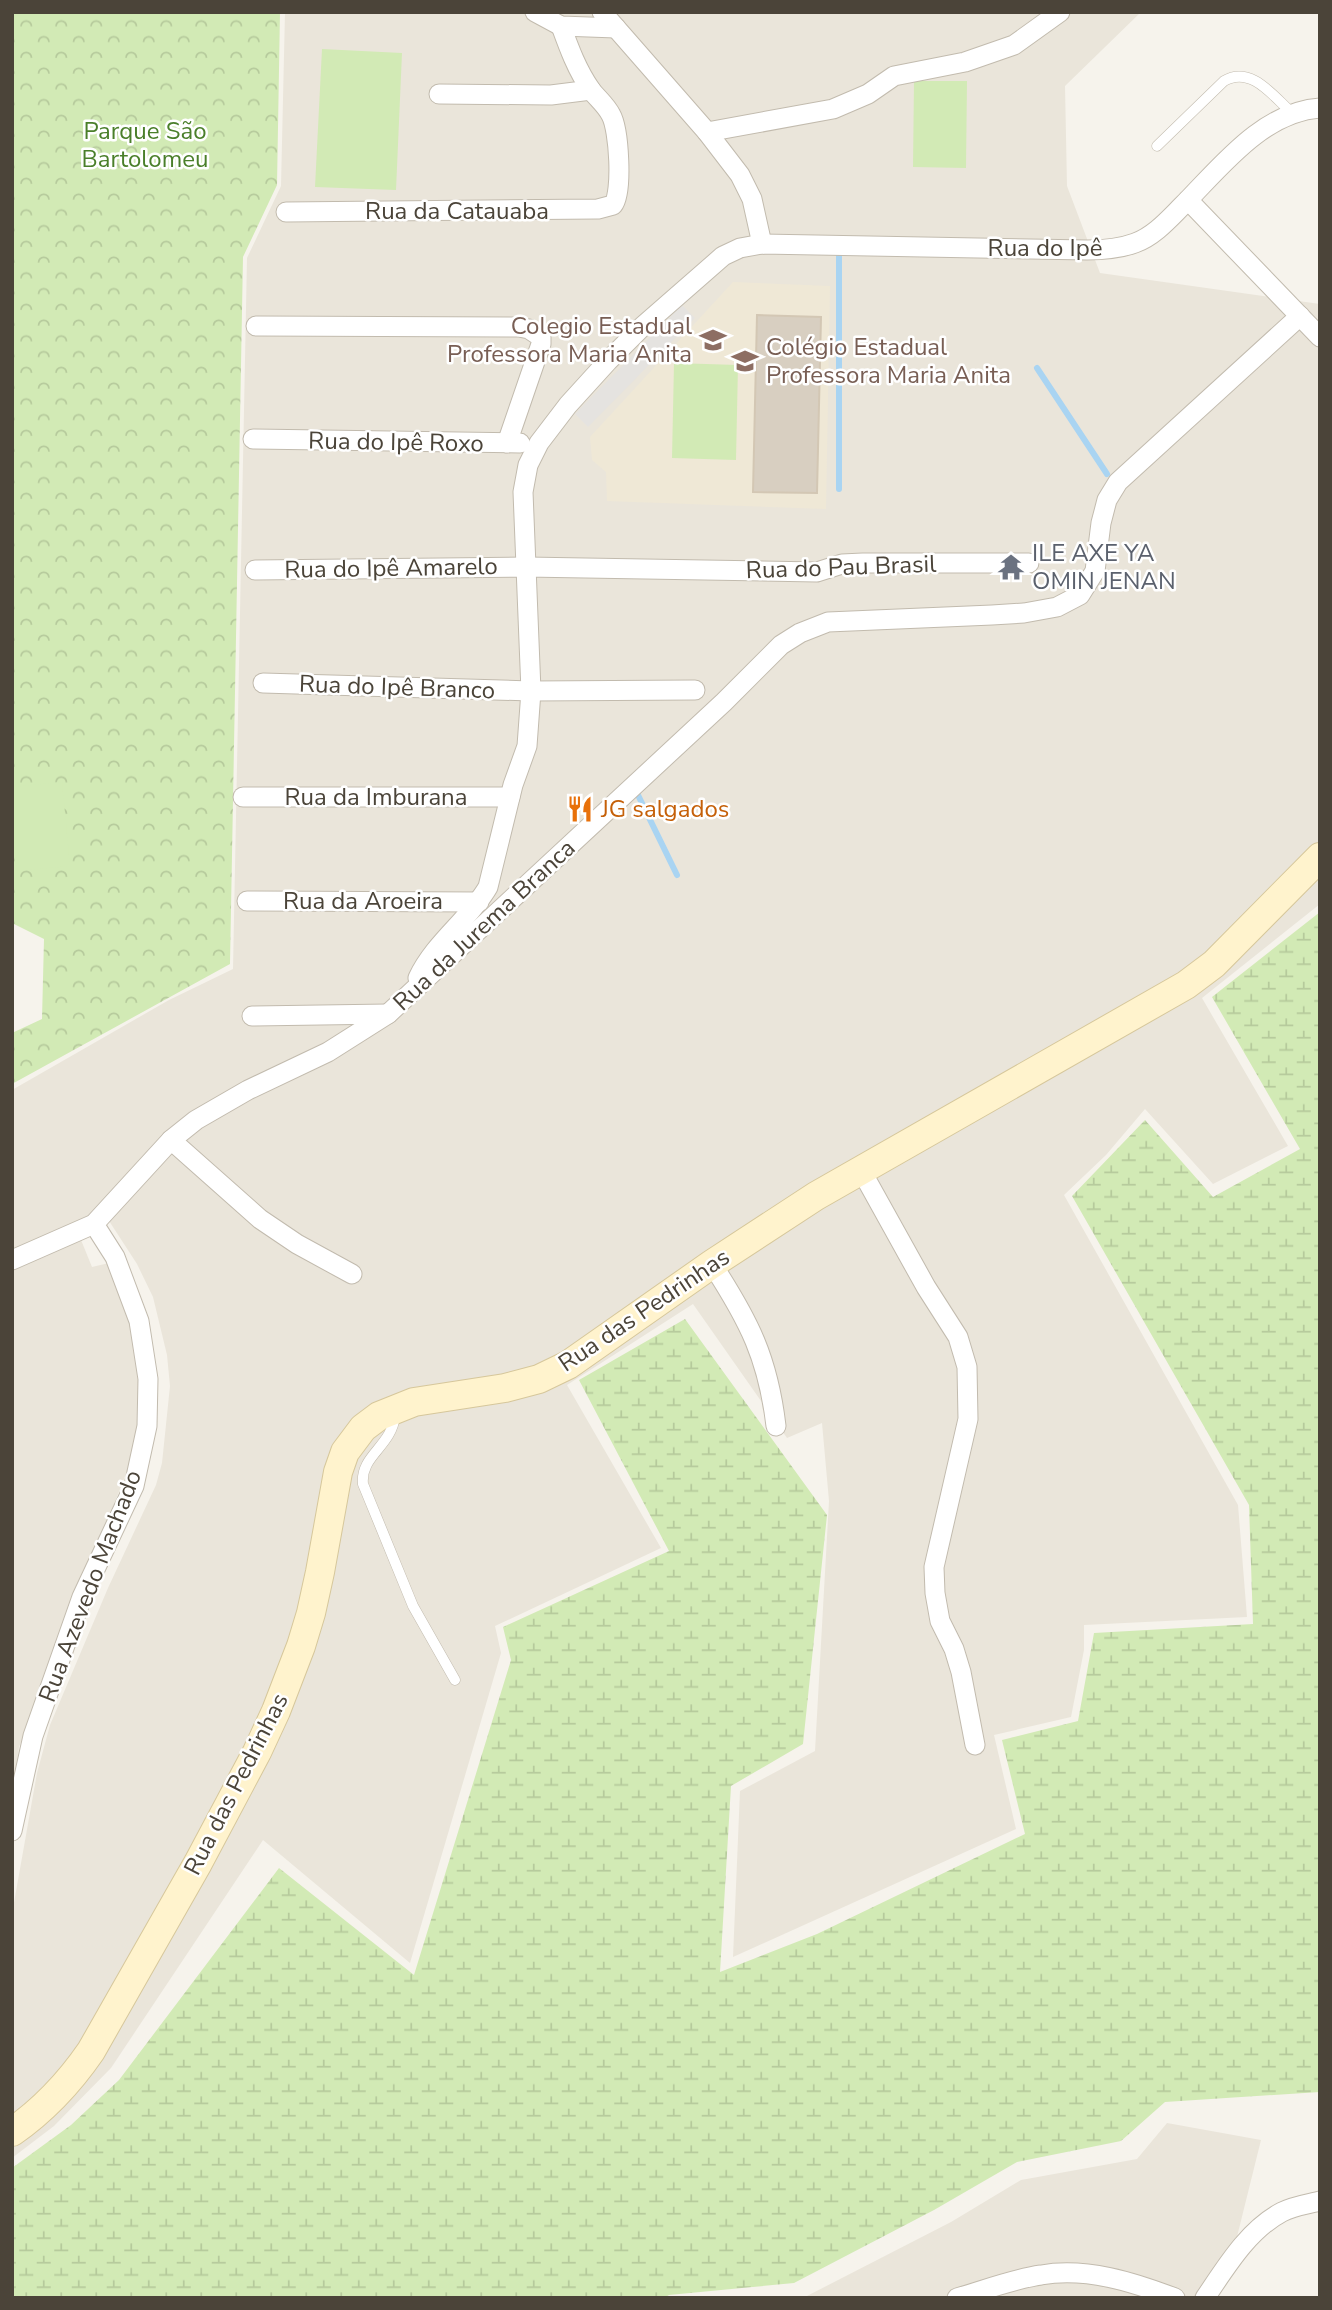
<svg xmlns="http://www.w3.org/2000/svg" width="1332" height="2310" font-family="'Nunito Sans',sans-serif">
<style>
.residential{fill:#eae5da}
.education{fill:#efe8d6}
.forest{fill:url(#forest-crowns)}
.wetland{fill:url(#wetland-marsh)}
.garden{fill:#d2eab5}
.parking{fill:#e5e3e0}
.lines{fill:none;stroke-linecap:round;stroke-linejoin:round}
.stream{stroke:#a9d4f2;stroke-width:6}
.building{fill:#d8cfc1;stroke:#d3c7b4;stroke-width:2}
.lane-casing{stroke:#c2bbae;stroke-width:11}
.street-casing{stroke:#c2bbae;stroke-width:21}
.secondary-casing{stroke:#d6c79b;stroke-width:30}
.lane{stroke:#fff;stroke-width:10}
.street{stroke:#fff;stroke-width:19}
.secondary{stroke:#fff3cd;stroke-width:28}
.labels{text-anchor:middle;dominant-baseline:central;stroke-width:5;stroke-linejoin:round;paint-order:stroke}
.park-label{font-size:24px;fill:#4a7f2a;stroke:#fff}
.street-label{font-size:24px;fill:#4b4439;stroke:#fff}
.education-label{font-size:24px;fill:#785e54;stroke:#fff;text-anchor:end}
.worship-label{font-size:24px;fill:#5b616d;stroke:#fff;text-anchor:start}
.food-label{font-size:24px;fill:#c56008;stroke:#fff;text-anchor:start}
</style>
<defs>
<pattern id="forest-crowns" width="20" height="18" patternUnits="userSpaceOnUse" patternTransform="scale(1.75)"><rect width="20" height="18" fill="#d2eab5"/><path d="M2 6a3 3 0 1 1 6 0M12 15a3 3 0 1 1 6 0" fill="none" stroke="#b6ca9c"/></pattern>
<pattern id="wetland-marsh" width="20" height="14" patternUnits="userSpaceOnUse" patternTransform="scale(1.75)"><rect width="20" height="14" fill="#d2eab5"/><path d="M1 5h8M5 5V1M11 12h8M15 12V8" fill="none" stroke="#b6ca9c"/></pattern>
</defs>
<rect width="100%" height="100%" fill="#f6f3ec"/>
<g class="residential">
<path d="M285,12H1141L1065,86L1067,186L1100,273L1320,304V904L1202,998L1288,1146L1213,1184L1145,1109L1106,1155L1064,1195L1238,1505L1247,1617L1084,1625V1650L1071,1717L994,1735L1016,1829L733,1957L740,1791L815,1751L829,1501L822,1423L787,1438L693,1304L567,1385L661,1548L495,1626L501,1653L410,1963L263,1840L111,2068L54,2126L12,2158V1914L37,1773L50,1725L108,1588L156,1485L162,1463L170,1386L167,1355L153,1297L137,1264L100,1207L91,1215L12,1252V1090L169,1000L233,969L247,258L281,186Z"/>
<path d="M81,1240L92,1267L109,1263L128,1307L144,1379L138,1443L19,1747L12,1801V1269Z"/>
<path d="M1167,2123L1261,2140L1230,2265L1205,2298H795L805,2297L951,2222L1021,2180L1137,2159Z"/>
</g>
<path class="education" d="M733,282L830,286L826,509L607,501L606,472L592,460L590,437Z"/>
<path class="forest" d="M12,12H280L277,185L243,257L230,964L12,1084V1033L42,1019L44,939L12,923Z"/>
<path class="wetland" d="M1320,912V2092L1165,2102L1121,2141L1017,2162L934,2210L794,2283L669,2295L664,2298H12V2168L71,2125L119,2080L279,1868L414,1975L511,1660L503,1627L669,1551L579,1380L685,1319L827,1515L803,1744L731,1786L720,1972L817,1934L1025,1834L1002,1740L1078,1721L1094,1633L1253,1624L1249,1505L1072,1196L1145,1120L1213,1197L1300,1149L1212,997Z"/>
<g class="garden">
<path d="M322,49L402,53L396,190L315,187Z"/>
<path d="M914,81H967L966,168L913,167Z"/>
<path d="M674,363L738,365L736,460L672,458Z"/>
<path d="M62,782L70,866L17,871L12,823V787Z"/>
</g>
<path class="parking" d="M682,305L695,318L588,427L575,414Z"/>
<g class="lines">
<g class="stream">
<path d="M839,252V489"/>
<path d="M1037,368L1107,474"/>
<path d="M637,793L677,875"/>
</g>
</g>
<path class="building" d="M757,315L821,317L817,493L753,492Z"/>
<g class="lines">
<g class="lane-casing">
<g id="lane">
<path d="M1157,146L1224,81C1251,65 1273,96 1292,113"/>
<path d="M395,1415C392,1447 360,1455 363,1484L413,1606L455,1680"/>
</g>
</g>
<g class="street-casing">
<g id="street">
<path d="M535,12L561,26L616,28"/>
<path d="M602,12L707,132L740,175L752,199L762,244"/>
<path d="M439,94L551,95L591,90"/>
<path d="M707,132L833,109L868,94L894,76L965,62L1014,45L1060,12"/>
<path d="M1188,200L1320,337"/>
<path d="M286,212L598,209L613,205C623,193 619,129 611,115C606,105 597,98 591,90C577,70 569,48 561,26"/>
<path d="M256,326L519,327L529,329L541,337V344L507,443"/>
<path d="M253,439L520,443"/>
<path d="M255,570L526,567L817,572L842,564L863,563H1029"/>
<path d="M263,683L531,691L695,690"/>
<path d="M243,797H510"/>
<path d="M247,901L479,902"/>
<path d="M418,978C435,942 469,920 488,887L513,785L527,746L531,691L523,492L528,465L539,443L568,405L608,361L643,326L723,256L740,248L762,244L1087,250C1104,250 1119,249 1135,243C1154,236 1168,220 1182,206C1220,168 1262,112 1320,108"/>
<path d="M252,1016L388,1014"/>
<path d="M171,1140L260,1219L297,1244L352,1274"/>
<path d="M861,1170L926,1287L958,1337L967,1367L968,1419L934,1567L935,1593L940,1621L954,1649L961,1672L975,1745"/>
<path d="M12,1260L94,1224L171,1140L196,1120L248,1090L328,1052L388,1014L724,702L781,645L800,633L828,622L992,615L1024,613L1057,607L1080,595L1095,571L1101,523L1107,500L1118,482L1300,316"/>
<path d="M712,1264C749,1321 768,1358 776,1426"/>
<path d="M12,1831L33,1736L82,1597L134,1486L147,1426L148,1379L139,1321L115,1257L94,1224"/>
<path d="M957,2298C985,2290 1013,2279 1041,2275C1086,2267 1133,2282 1175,2298"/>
<path d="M1205,2298C1226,2267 1248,2230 1282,2212C1293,2206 1308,2204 1320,2201"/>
</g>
</g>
<g class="secondary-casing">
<path id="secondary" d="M12,2132C45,2109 69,2083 91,2051L198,1863L257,1752L276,1711L301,1646L311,1613L320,1572L338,1472L345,1452L363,1428L379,1416L414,1402L505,1388L539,1379L568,1365L712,1264L816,1196L1186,985L1214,964L1320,857"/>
</g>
<use href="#lane" class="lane"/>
<use href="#street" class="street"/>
<use href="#secondary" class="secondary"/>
</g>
<defs>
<g id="school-bare" transform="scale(2.1)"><path d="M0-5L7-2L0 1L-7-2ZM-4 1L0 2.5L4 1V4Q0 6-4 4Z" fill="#8d6e63" stroke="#fff" stroke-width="2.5" paint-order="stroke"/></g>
<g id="temple-bare" transform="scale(2.1)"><path d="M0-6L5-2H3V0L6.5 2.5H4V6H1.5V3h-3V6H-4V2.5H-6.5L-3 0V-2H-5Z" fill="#6b7280" stroke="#fff" stroke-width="2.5" paint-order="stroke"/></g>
<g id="restaurant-bare" transform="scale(2.1)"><path d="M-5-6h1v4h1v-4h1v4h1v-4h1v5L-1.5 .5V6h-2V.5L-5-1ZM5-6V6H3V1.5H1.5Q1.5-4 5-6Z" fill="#e8710a" stroke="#fff" stroke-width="2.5" paint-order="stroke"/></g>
</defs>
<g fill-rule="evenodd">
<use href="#school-bare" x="713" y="340"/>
<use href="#school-bare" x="745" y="361"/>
<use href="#temple-bare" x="1011" y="567"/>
<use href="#restaurant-bare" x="580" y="809"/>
</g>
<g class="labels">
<g class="park-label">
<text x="145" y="131">Parque São<tspan x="145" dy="28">Bartolomeu</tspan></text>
</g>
<g class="street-label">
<text x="457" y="211">Rua da Catauaba</text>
<text x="1045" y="248">Rua do Ipê</text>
<text transform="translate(396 442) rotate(1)">Rua do Ipê Roxo</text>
<text transform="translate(841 567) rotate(-2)">Rua do Pau Brasil</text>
<text transform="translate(391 568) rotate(-1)">Rua do Ipê Amarelo</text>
<text transform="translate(397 687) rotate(2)">Rua do Ipê Branco</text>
<text x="376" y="797">Rua da Imburana</text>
<text x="363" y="901">Rua da Aroeira</text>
<text transform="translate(484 925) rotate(-43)">Rua da Jurema Branca</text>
<text transform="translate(644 1310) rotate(-34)">Rua das Pedrinhas</text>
<text transform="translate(90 1586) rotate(-69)">Rua Azevedo Machado</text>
<text transform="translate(236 1784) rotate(-63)">Rua das Pedrinhas</text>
</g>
<g class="education-label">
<text x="692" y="326">Colegio Estadual<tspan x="692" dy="28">Professora Maria Anita</tspan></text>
<text x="766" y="347" text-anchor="start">Colégio Estadual<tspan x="766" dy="28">Professora Maria Anita</tspan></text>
</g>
<g class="worship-label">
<text x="1032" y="553">ILE AXE YA<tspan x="1032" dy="28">OMIN JENAN</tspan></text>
</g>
<g class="food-label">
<text x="601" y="809">JG salgados</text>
</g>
</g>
<rect width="1332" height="2310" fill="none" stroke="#4b4439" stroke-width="28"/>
</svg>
